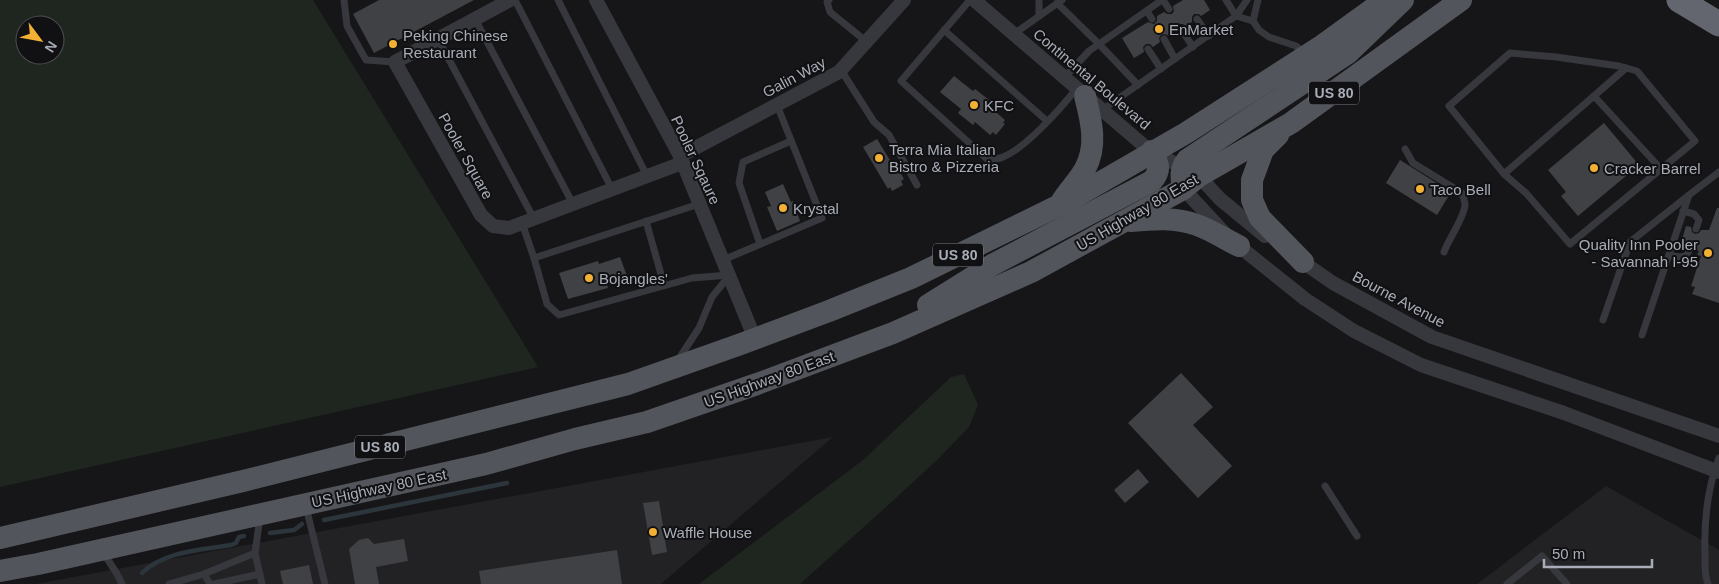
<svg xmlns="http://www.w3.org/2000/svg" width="1719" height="584" font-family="Helvetica,sans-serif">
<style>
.built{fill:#222225}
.green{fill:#1e261f;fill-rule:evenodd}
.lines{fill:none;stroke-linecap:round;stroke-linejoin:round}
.stream{stroke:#2c353c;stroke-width:4.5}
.building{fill:#404145}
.service{stroke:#37383d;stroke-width:7}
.minor{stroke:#37383d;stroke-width:14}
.primary{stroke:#53555c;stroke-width:22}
.motorway{stroke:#63666e;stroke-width:25}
.poi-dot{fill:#f2b134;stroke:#111113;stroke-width:2}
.labels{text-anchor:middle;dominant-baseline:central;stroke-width:4;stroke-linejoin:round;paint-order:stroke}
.shield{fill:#111113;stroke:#7b7e86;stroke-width:1}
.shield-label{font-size:14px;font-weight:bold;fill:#a8adb8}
.poi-label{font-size:15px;fill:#a8adb8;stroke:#111113;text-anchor:start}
.street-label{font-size:15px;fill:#a8adb8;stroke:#111113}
</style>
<rect width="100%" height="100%" fill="#161618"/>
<g class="built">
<path d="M833,437L661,584H36L160,561Z"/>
<path d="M1606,486L1719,550V584H1477Z"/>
</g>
<g class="green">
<path d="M0,0H313L538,367L0,487ZM25,25H55V55H25Z"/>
<path d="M964,374L978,405L969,427L937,460L885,508L800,584H699L863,460L951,377Z"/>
</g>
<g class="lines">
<g class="stream">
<path d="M324,520L507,483"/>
<path d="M270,533L294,530L302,524"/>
<path d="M142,573C164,551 202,550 231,545L236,543L239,537L244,536"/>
</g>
</g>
<g class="building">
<path d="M379,0H474L374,53L353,14Z"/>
<path d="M1183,0H1204L1210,10L1201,16L1199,14H1194L1192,17V22L1185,26L1183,24H1178L1176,27V32L1169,36L1165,34L1161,35L1159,38L1160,42L1153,47L1150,44H1146L1143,47L1144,52L1134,58L1122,38L1148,22L1154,24L1157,21V16L1164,12L1167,14H1172L1174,11L1173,6Z"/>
<path d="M954,76L973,91L975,89L993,103L990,107L1005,120L1003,123L1005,124L996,135L993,132L990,135L975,122L973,125L958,113L961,109L940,92Z"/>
<path d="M1604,123L1639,165L1578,216L1561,196L1566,192L1548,170Z"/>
<path d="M877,139L896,170L898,169L904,179L901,181L903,185L892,191L890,187L888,189L863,147Z"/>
<path d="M1400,160L1451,192L1437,215L1386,183Z"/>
<path d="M783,184L791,202L793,201L800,221L777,231L767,207L771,206L765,192Z"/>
<path d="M1717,208H1719V303L1692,294L1695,287L1691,286L1701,256L1697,255L1699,251L1695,250V247L1692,244H1688L1685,247L1680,246L1686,226L1691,227L1692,232L1695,234L1699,233L1701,230H1709Z"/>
<path d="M620,257L627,276L606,281L608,288L568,299L559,273L598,261L599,264Z"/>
<path d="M1181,373L1213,407L1193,425L1232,466L1198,498L1128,423Z"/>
<path d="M1138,469L1149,482L1125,503L1114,490Z"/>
<path d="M659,501L667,552L652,555L643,503Z"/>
<path d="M368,538L374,544L404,539L408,561L376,567L379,584H355L349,549L359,540Z"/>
<path d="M617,550L622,584H481L479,571Z"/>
<path d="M309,565L313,584H283L280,571Z"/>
</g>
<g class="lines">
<g class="service">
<path d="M344,0L347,26L366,60L395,62"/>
<path d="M515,0L612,189"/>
<path d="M558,0L647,176"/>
<path d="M829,0L827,2L830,12L867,42"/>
<path d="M970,0L901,81L988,160C993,159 999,159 1003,157C1026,148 1061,108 1077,88"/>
<path d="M1039,0V16"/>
<path d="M1163,0L1169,9"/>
<path d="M1226,0L1236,16L1247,0"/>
<path d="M1057,3L1099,44L1138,85"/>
<path d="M1147,11L1152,19"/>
<path d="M475,19L573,204"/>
<path d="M1197,19L1209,36"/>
<path d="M1253,21L1258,0"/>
<path d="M1181,29L1193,47"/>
<path d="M944,30L1047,121"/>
<path d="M1014,34L1062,0"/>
<path d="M438,39L534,219"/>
<path d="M1164,39L1175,59"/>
<path d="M1148,49L1161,69"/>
<path d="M841,70L874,122L889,135L917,185"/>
<path d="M1064,78L1089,51L1162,0"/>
<path d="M1594,96L1626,68"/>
<path d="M1102,110L1236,16L1253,21L1259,30L1269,37L1296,46L1304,53"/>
<path d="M1405,149L1413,163L1462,193C1463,196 1465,202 1465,205C1464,218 1449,238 1444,252"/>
<path d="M1504,174L1594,96L1661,169L1695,141L1637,71L1619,66L1556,57L1510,53L1449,106L1504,174L1526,193L1570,244L1661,169"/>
<path d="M1689,195L1719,172"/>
<path d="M699,204L534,258L547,304L559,315L692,278L729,275"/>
<path d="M1683,211L1694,214L1699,220L1696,229"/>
<path d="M646,221L664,285"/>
<path d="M522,223L534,258"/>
<path d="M760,244L739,183L743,162L791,141"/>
<path d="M1669,255L1679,257L1686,256L1690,249"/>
<path d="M723,260L822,218L777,105"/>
<path d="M1603,320L1630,242L1689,195L1642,335"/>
<path d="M678,360L699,328L712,297L729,276"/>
<path d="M1325,486L1357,536"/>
<path d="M306,507L325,584"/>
<path d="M103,552L117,574L122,584"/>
<path d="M255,553L262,584"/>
<path d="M204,574L210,584"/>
<path d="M169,584L204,574L255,553L260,517"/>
<path d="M214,584L260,574"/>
<path d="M1507,584L1542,556L1567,584"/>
<path d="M1708,584C1704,574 1705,564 1705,553C1704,521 1707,489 1719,458"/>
</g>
<g class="minor">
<path d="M510,0L395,62L481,215L493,226L509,228L682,163"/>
<path d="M596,0L680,156L755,339"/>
<path d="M974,0L1156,156"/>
<path d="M1153,152L1199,176L1220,199L1265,236"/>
<path d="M680,156L839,72L904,0"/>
<path d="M1179,184L1230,239L1305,299L1354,331L1421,365L1564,413L1719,472"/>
<path d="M1297,258L1333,283L1432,337L1719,436"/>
</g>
<g class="primary">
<path d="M1278,135L1263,150L1252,180V200L1260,218L1303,262"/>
<path d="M1183,189C1181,177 1180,169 1187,160L1348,53L1403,0"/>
<path d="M1062,201C1069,190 1079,180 1085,169C1098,145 1091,120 1085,96"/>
<path d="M1131,221C1153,219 1175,217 1197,225C1211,230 1225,239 1239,246"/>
<path d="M928,305L992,265L1152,181C1162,169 1158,164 1152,151"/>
<path d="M0,538L243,481L628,384L741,344L829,311L911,278L1068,201L1186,133L1323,45L1385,0"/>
<path d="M0,571L38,564L486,464L575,439L647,422L757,384L893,333L1031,272L1183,189L1199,176L1291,123L1461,0"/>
</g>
<path class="motorway" d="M1679,0L1719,24"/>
</g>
<g class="poi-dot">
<circle cx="1159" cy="29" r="5"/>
<circle cx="393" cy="44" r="5"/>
<circle cx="974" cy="105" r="5"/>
<circle cx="879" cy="158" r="5"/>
<circle cx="1594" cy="168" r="5"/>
<circle cx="1420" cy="189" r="5"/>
<circle cx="783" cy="208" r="5"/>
<circle cx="1708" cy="253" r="5"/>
<circle cx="589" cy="278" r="5"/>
<circle cx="653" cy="532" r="5"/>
</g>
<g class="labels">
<g class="shield">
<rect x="1309" y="81.5" width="50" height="23" rx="4"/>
<rect x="933" y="243.5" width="50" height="23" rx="4"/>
<rect x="355" y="435.5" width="50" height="23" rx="4"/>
</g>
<g class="shield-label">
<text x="1334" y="93">US 80</text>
<text x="958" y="255">US 80</text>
<text x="380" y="447">US 80</text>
</g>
<g class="poi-label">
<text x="1169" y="29">EnMarket</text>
<text x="403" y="35">Peking Chinese<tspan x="403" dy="17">Restaurant</tspan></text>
<text x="984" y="105">KFC</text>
<text x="889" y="149">Terra Mia Italian<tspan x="889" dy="17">Bistro &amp; Pizzeria</tspan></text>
<text x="1604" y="168">Cracker Barrel</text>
<text x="1430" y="189">Taco Bell</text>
<text x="793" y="208">Krystal</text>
<text x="1698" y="244" text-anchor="end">Quality Inn Pooler<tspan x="1698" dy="17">- Savannah I-95</tspan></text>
<text x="599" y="278">Bojangles'</text>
<text x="663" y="532">Waffle House</text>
</g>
<g class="street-label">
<text transform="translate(794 77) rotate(-28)">Galin Way</text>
<text transform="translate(1092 79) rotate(40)">Continental Boulevard</text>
<text transform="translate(466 156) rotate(61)">Pooler Square</text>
<text transform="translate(696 160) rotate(65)">Pooler Sqaure</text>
<text transform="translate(1137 212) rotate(-30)">US Highway 80 East</text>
<text transform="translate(1399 299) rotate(28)">Bourne Avenue</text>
<text transform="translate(769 379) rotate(-20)">US Highway 80 East</text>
<text transform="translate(379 488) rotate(-12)">US Highway 80 East</text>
</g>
</g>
<g transform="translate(40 40) rotate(122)"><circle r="24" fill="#111113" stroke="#4d4f55"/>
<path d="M0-4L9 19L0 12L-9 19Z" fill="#f2b134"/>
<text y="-8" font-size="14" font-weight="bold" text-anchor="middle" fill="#a8adb8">N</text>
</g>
<path d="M1544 559v8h108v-8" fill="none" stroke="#a8adb8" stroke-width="2.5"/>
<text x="1552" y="559" font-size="15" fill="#a8adb8" stroke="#111113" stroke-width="4" paint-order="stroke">50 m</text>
</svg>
